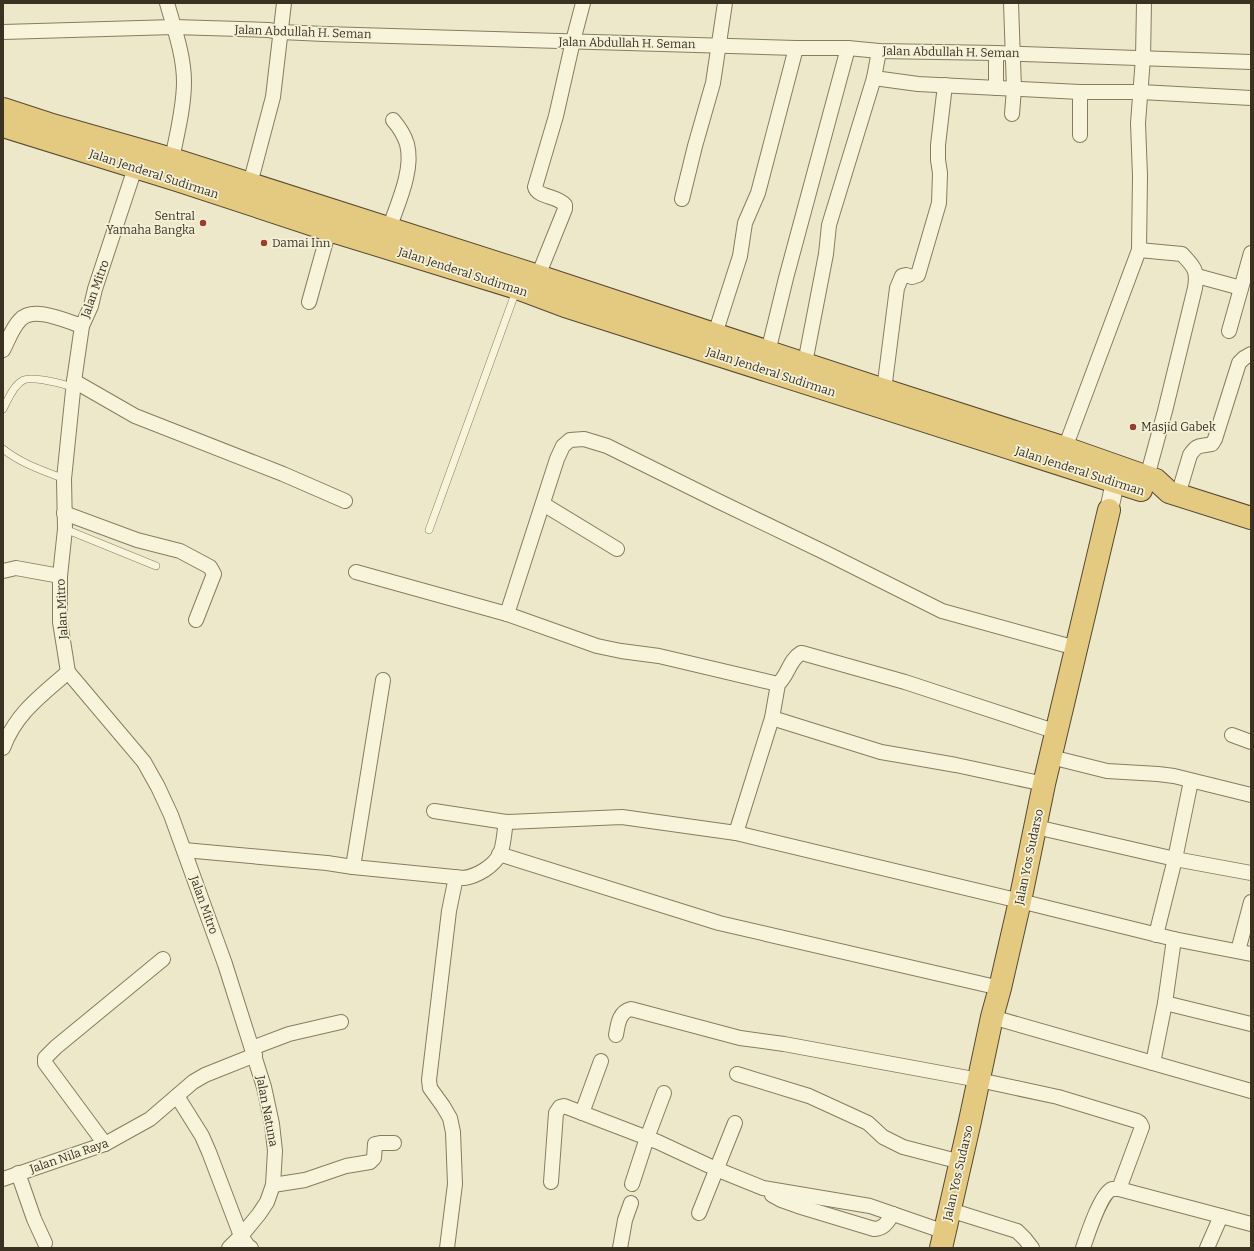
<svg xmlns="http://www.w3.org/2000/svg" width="1254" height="1251" font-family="Bitter,serif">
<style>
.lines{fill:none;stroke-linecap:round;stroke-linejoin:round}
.service-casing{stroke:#897b5e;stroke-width:8}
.minor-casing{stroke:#897b5e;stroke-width:16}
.tertiary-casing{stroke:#897b5e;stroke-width:20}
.trunk-casing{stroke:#574932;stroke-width:24}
.service{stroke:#f8f4dc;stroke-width:7}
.minor{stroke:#f8f4dc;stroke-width:14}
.tertiary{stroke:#f8f4dc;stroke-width:18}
.trunk{stroke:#e3ca80;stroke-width:22}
.poi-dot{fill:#963e30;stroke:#f5f1d8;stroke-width:1.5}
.labels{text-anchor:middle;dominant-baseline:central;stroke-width:3.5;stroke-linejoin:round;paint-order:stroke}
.street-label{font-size:12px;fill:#3a3121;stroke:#f5f1d8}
.poi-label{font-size:12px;fill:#3a3121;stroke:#f5f1d8;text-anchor:start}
</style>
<rect width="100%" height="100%" fill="#ede8c9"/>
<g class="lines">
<g class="service-casing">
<g id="service">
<path d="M3,409C8,400 13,386 22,381C30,375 65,384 74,388"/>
<path d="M3,449C22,464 42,470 64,479"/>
<path d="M65,529L156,566"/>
<path d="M429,530L516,291"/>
</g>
</g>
<g class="minor-casing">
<g id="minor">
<path d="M167,3C174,28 184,55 184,82C184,107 177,134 172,159"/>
<path d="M1011,3L1014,89L1012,114"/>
<path d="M3,32L174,27L268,30L281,32L324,34L796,48H848L879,51L996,53L1251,62"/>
<path d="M874,78L918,84L1080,92H1141L1251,98"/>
<path d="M996,88V53"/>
<path d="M1080,135V92"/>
<path d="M138,159L95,289L91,306L82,326L74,381L64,479L65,529L60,576V622L68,672L144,762L158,787L171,815L225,964L264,1087L272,1124L275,1151L273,1185L267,1202L259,1214L241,1236L229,1248"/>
<path d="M250,184L273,97L284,3"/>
<path d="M682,199L695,146L713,83L725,3"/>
<path d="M389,229C397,205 414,170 407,144C404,134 399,127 393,120"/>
<path d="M1139,250L1182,254C1194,267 1198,270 1195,288L1165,411L1147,477"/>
<path d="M538,276L565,209V205C558,196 537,197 535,187L556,116L573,41L583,3"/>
<path d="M1197,276L1241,288"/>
<path d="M309,302L329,230"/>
<path d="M1229,331L1251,253"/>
<path d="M715,334L740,256L745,223L758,193L796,48"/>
<path d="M3,350C8,341 12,328 20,320C33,305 66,321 82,326"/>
<path d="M768,352L786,278L848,48"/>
<path d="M805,363L826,254L829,225L874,78L879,51"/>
<path d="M74,381L135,416L283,474L345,501"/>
<path d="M884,390L897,288L902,276L906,275L912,277L918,275L939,203L940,173L938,160V145L945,85"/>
<path d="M1065,448L1139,250L1140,176L1138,123L1143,58L1144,3"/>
<path d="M1178,495L1190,455C1198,443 1200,447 1212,444L1215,439L1239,363L1244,358L1251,354"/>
<path d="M543,504L617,549"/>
<path d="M64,513L137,540L180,551L210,567L214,574L196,620"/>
<path d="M3,571L16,568L60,576"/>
<path d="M356,572L507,614L597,646L621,651L659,656L778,684"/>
<path d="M507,614L557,459L563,446L570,440L584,439L607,446L720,502L826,553L942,611L1076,648"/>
<path d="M772,718L881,752L956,765L1044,784"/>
<path d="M1232,735L1251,742"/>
<path d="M3,748C16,713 41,696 68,672"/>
<path d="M1051,757L1107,771L1158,774L1174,776L1251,795"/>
<path d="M434,811L506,822L622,817L736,833L1020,901L1174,939"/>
<path d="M1036,827L1175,859L1251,873"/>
<path d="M736,833L772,718L778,684C788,676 789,660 801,653H802L905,682L1057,732"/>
<path d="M184,850L327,863L353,867L464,878C477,876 493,867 500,854C504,845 504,832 506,822"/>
<path d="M499,854L719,923L1000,988"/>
<path d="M353,867L383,680"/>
<path d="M1156,935L1175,859L1191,781"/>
<path d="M1238,951L1251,902"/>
<path d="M1165,1003L1251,1024"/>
<path d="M992,1017L1251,1091"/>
<path d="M616,1035C618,1024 619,1012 631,1009L740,1038L784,1044L979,1080L1058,1097L1137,1121L1140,1123L1142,1127L1119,1189"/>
<path d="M252,1048L289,1034L341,1022"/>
<path d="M1153,1063L1165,1003L1174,939L1251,954"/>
<path d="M737,1074L809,1096L868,1123L883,1137L903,1147L961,1162"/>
<path d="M177,1096L202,1136L209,1152L241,1236L248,1246L251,1248"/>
<path d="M582,1113L601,1061"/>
<path d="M105,1144L45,1063V1058L56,1047L163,959"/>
<path d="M18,1173L34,1219L45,1243"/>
<path d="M3,1179L105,1144L150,1119L193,1082L205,1075L255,1055"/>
<path d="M551,1182L556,1113L560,1107L564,1106L658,1142L716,1169L763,1188L870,1206L945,1232"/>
<path d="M632,1184L647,1138L664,1093"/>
<path d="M273,1185L305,1180L346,1166L370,1162L374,1158L375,1144L380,1143H394"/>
<path d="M772,1195L781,1200L798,1206L874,1229C885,1228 887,1222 893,1214"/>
<path d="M950,1210L1017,1231L1025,1239L1032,1248"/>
<path d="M699,1213L735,1123"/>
<path d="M447,1248L455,1184L453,1132L450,1118L443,1106L430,1088L429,1080L449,911L456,877"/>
<path d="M620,1248L625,1220L631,1203"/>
<path d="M1083,1248C1087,1236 1101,1193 1112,1189C1114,1189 1117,1189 1119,1189L1221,1216"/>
<path d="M1207,1248L1221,1216L1251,1224"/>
</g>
</g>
<g class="tertiary-casing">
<path id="tertiary" d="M1109,510L1115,482L1120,469"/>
</g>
<g class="trunk-casing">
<g id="trunk">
<path d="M3,109L49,124L172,159L538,276L884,390L1065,448L1156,480L1169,492L1251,518"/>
<path d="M3,126L177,180L329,230L517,288L565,306L1141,490"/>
<path d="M941,1248L970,1121L992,1017L1000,988L1020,901L1044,784L1109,510"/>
</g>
</g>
<use href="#service" class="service"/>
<use href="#minor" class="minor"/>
<use href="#tertiary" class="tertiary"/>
<use href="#trunk" class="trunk"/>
</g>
<g class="poi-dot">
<circle cx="203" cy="223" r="4"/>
<circle cx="264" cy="243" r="4"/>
<circle cx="1133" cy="427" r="4"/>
</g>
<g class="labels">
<g class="street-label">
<text transform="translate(303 32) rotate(2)">Jalan Abdullah H. Seman</text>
<text transform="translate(627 43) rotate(1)">Jalan Abdullah H. Seman</text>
<text transform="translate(951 52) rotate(1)">Jalan Abdullah H. Seman</text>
<text transform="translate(154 174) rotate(18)">Jalan Jenderal Sudirman</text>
<text transform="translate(463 272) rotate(18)">Jalan Jenderal Sudirman</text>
<text transform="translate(95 289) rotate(-70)">Jalan Mitro</text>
<text transform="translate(771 372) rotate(18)">Jalan Jenderal Sudirman</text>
<text transform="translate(1080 471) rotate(18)">Jalan Jenderal Sudirman</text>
<text transform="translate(62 609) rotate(-93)">Jalan Mitro</text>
<text transform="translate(1029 857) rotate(-78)">Jalan Yos Sudarso</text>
<text transform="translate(204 905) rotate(70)">Jalan Mitro</text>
<text transform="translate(267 1111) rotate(79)">Jalan Natuna</text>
<text transform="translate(69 1156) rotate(-19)">Jalan Nila Raya</text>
<text transform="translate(958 1173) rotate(-77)">Jalan Yos Sudarso</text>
</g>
<g class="poi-label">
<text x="195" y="216" text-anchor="end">Sentral<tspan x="195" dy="14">Yamaha Bangka</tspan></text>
<text x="272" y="243">Damai Inn</text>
<text x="1141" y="427">Masjid Gabek</text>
</g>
</g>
<rect width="1254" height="1251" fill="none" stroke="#3a3121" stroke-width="8"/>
</svg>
